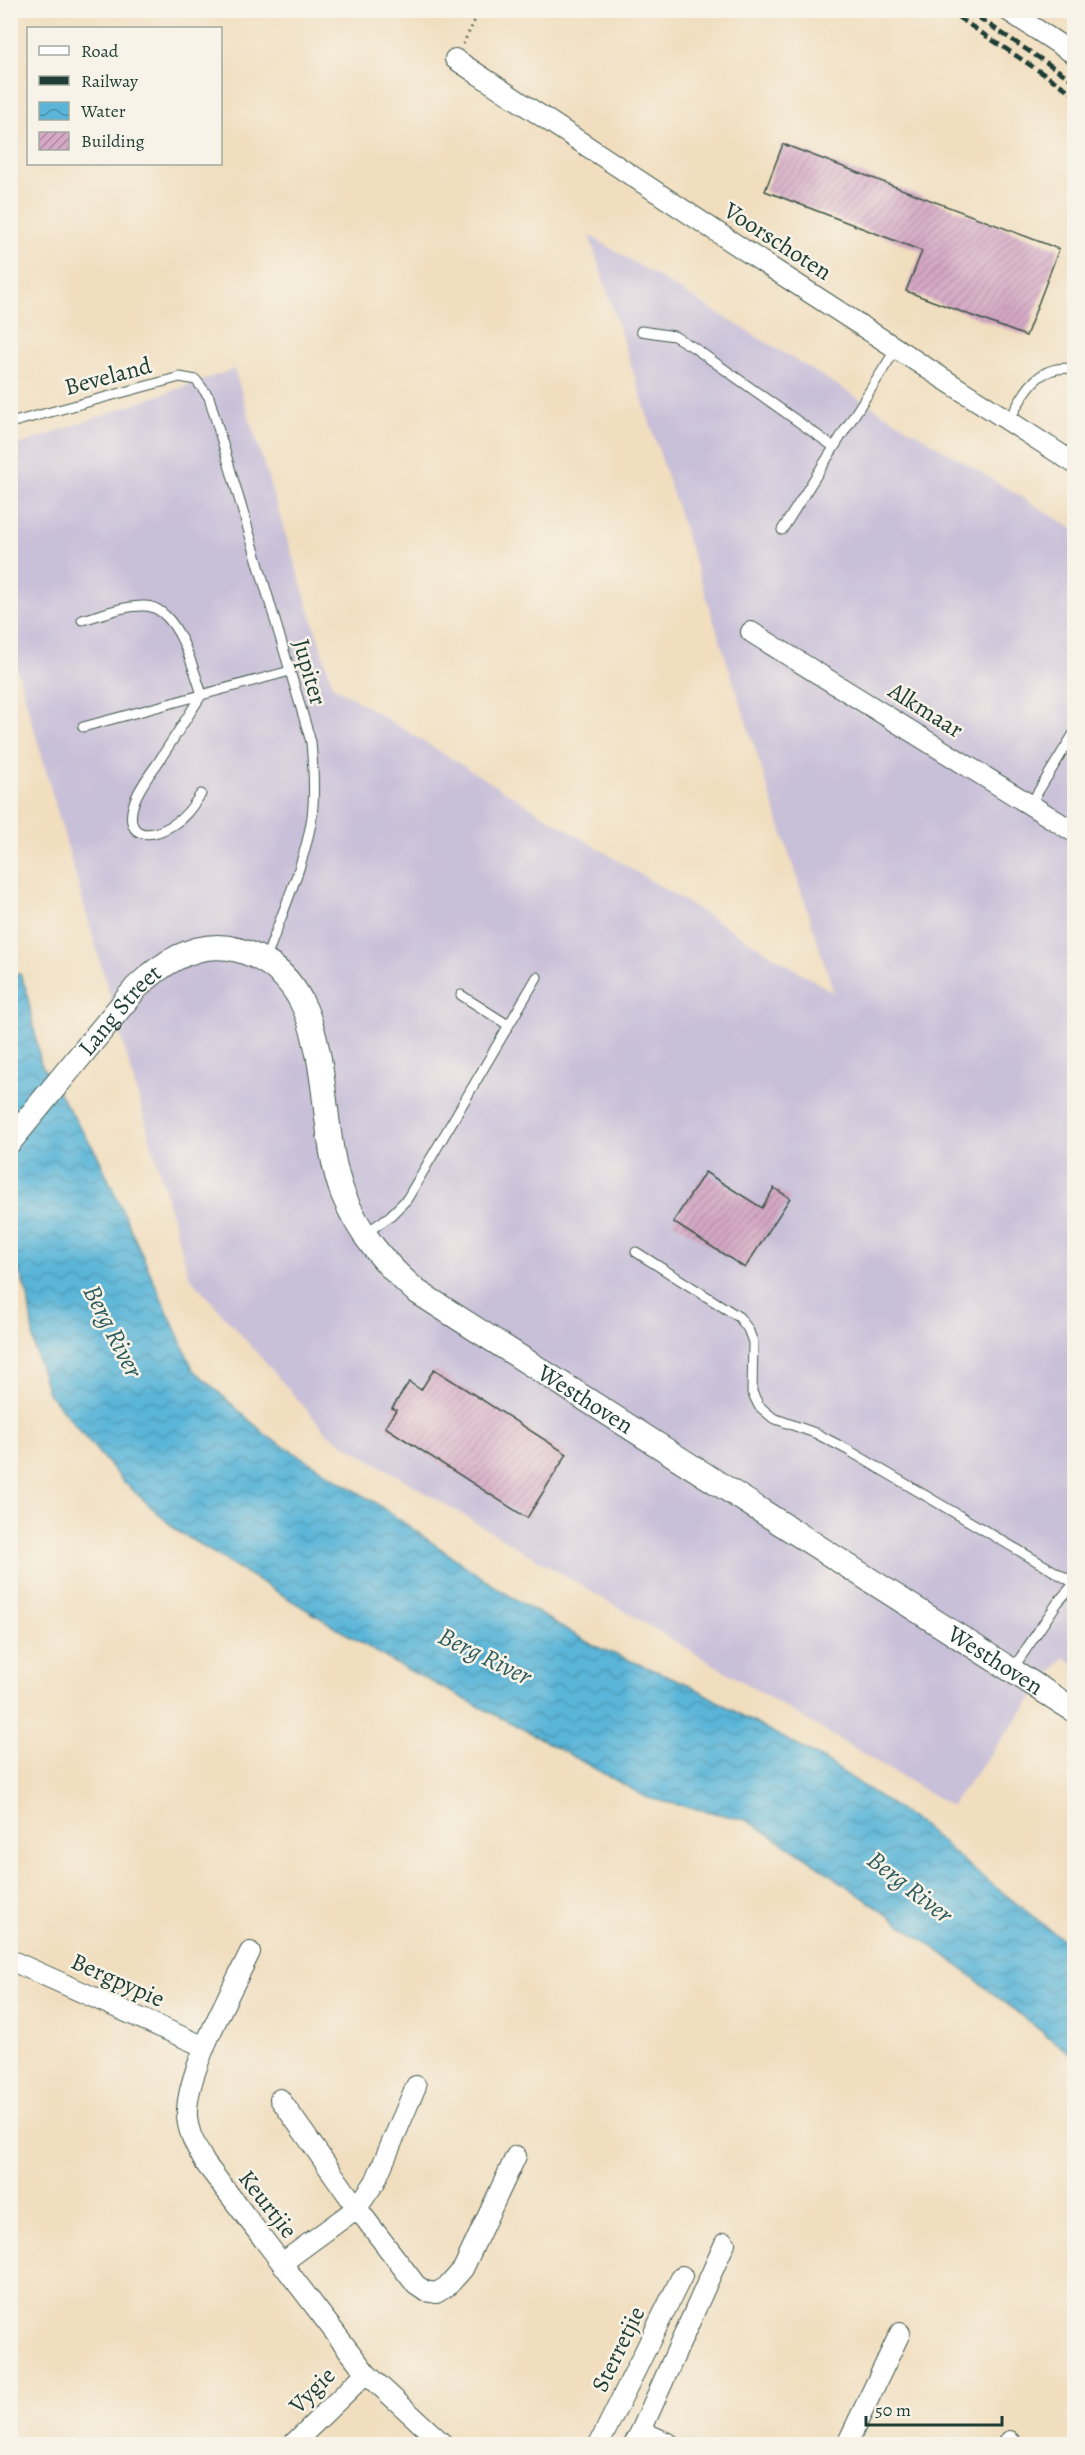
<svg xmlns="http://www.w3.org/2000/svg" width="1085" height="2455" font-family="Alegreya,serif">
<style>
.industrial{fill:#c8bfd8}
.water{fill:url(#water-waves);stroke:#3c7986;stroke-width:1.5}
.building{fill:url(#building-hatch)}
.lines{fill:none;stroke-linecap:round;stroke-linejoin:round}
.service-casing{stroke:#3e5549;stroke-width:11}
.minor-casing{stroke:#3e5549;stroke-width:22}
.tertiary-casing{stroke:#3e5549;stroke-width:26}
.path{stroke:#3e5549;stroke-width:3;stroke-dasharray:1.5 4.5;stroke-linecap:butt}
.service{stroke:#fff;stroke-width:9}
.minor{stroke:#fff;stroke-width:20}
.tertiary{stroke:#fff;stroke-width:24}
.rail{stroke:#1f3d34;stroke-width:4.5;stroke-dasharray:9 4.5;stroke-linecap:butt}
.labels{text-anchor:middle;dominant-baseline:central;stroke-width:5;stroke-linejoin:round;paint-order:stroke}
.street-label{font-size:24px;fill:#1f3d34;stroke:#f7f3e8}
.water-label{font-size:26px;font-style:italic;fill:#2e5b5d;stroke:#f7f3e8}
</style>
<defs>
<pattern id="water-waves" width="16" height="10" patternUnits="userSpaceOnUse" patternTransform="scale(1.5)"><rect width="16" height="10" fill="#5ab5d8"/><path d="M0 5q4-4 8 0t8 0" fill="none" stroke="#4a94b0"/></pattern>
<pattern id="building-hatch" width="6" height="6" patternUnits="userSpaceOnUse" patternTransform="scale(1.5)"><rect width="6" height="6" fill="#d5a8c5"/><path d="M-1 1l2-2M0 6l6-6M5 7l2-2" fill="none" stroke="#ac8aa1"/></pattern>
</defs>
<rect width="100%" height="100%" fill="#f7f3e8"/>
<filter id="ink" filterUnits="userSpaceOnUse"><feTurbulence type="fractalNoise" baseFrequency=".0167" numOctaves="2"/><feDisplacementMap in="SourceGraphic" scale="12" xChannelSelector="R" yChannelSelector="G"/><feConvolveMatrix kernelMatrix="1 2 1 2 8 2 1 2 1" color-interpolation-filters="sRGB"/></filter>
<filter id="wash" filterUnits="userSpaceOnUse"><feTurbulence type="fractalNoise" baseFrequency=".008" numOctaves="4" result="noise"/><feDisplacementMap in="SourceGraphic" scale="24" xChannelSelector="R" yChannelSelector="G"/><feGaussianBlur stdDeviation="1.35" result="paint"/><feColorMatrix in="noise" values="0 0 0 0 0 0 0 0 0 0 0 0 0 0 0 0 0 1.4 0 .05"/><feComposite in="paint" operator="in"/></filter>
<g filter="url(#wash)">
<rect width="100%" height="100%" fill="#f1debf"/>
<path class="industrial" d="M589,235L1074,529V1664L1064,1657L951,1806L329,1435L189,1276L11,648L10,448L234,369L333,686L834,993Z"/>
<path class="water" d="M11,973L20,974L26,989L41,1064L98,1156L193,1369L267,1436L374,1502L500,1590L592,1645L688,1684L746,1718L826,1761L920,1824L976,1872L1074,1948V2057L943,1954L804,1856L746,1820L648,1798L523,1729L393,1662L177,1531L121,1479L48,1393L35,1350L28,1296L11,1250Z"/>
<g id="blocks">
<g class="building">
<path d="M783,144L1059,249L1026,336L906,291L922,251L765,191Z"/>
<path d="M705,1172L762,1208L774,1188L790,1198L745,1268L673,1222Z"/>
<path d="M434,1369L567,1454L527,1518L385,1427L396,1410L392,1408L409,1382L421,1390Z"/>
</g>
</g>
</g>
<g filter="url(#ink)">
<use href="#blocks" fill-opacity="0" stroke="#3e5549" stroke-width="1.5"/>
<g class="lines">
<g class="service-casing">
<g id="service">
<path d="M641,331L674,336L693,347L834,447"/>
<path d="M1009,421C1024,393 1037,363 1074,369"/>
<path d="M10,423L180,377L196,380L209,397L311,742C313,767 315,792 312,817C305,864 281,914 266,959"/>
<path d="M782,530L896,349"/>
<path d="M82,620C102,615 124,605 145,606C178,607 193,669 202,694C187,718 172,741 157,764C149,775 140,787 135,800C122,836 147,842 174,824C186,817 193,805 201,794"/>
<path d="M83,727L290,671"/>
<path d="M1030,805L1074,733"/>
<path d="M461,995L508,1025"/>
<path d="M366,1233L390,1216L407,1199L537,977"/>
<path d="M636,1252L739,1317L748,1329L753,1342L752,1392L759,1406L773,1418L815,1433L848,1450L1074,1583"/>
<path d="M1012,1670L1058,1602L1074,1584"/>
</g>
</g>
<g class="minor-casing">
<g id="minor">
<path d="M1007,10L1074,54"/>
<path d="M455,59L767,265L1074,463"/>
<path d="M751,632L1074,832"/>
<path d="M250,1952C231,1992 185,2073 187,2116C188,2134 197,2148 205,2163L366,2373L443,2444"/>
<path d="M10,1960L205,2047"/>
<path d="M280,2099L357,2208L416,2285L425,2291L436,2293L448,2286L463,2269L516,2156"/>
<path d="M282,2263L357,2208L375,2182L416,2086"/>
<path d="M641,2431L725,2243"/>
<path d="M293,2444L366,2373"/>
<path d="M599,2444L682,2276"/>
<path d="M634,2444L641,2431L670,2444"/>
<path d="M847,2444L900,2333"/>
<path d="M1008,2444L1010,2441"/>
</g>
</g>
<g class="tertiary-casing">
<g id="tertiary">
<path id="s1" d="M10,1141L136,988C163,962 199,939 238,950C342,978 312,1115 343,1194C359,1234 384,1263 416,1291L1074,1710"/>
</g>
</g>
<path class="path" d="M463,44L480,10"/>
<use href="#service" class="service"/>
<use href="#minor" class="minor"/>
<use href="#tertiary" class="tertiary"/>
<g class="rail">
<path d="M947,10L1074,94"/>
<path d="M967,10L1074,81"/>
</g>
</g>
</g>
<g class="labels">
<g class="street-label">
<text transform="translate(778 241) rotate(33)">Voorschoten</text>
<text transform="translate(108 376) rotate(-15)">Beveland</text>
<text transform="translate(310 672) rotate(74)">Jupiter</text>
<text transform="translate(926 710) rotate(32)">Alkmaar</text>
<text stroke="none"><textPath href="#s1" startOffset="171">Lang Street</textPath></text>
<text stroke="none"><textPath href="#s1" startOffset="918">Westhoven</textPath></text>
<text stroke="none"><textPath href="#s1" startOffset="1404">Westhoven</textPath></text>
<text transform="translate(118 1980) rotate(24)">Bergpypie</text>
<text transform="translate(268 2204) rotate(52)">Keurtjie</text>
<text transform="translate(618 2349) rotate(-64)">Sterretjie</text>
<text transform="translate(312 2390) rotate(-45)">Vygie</text>
</g>
<g class="water-label">
<text transform="translate(113 1331) rotate(63)">Berg River</text>
<text transform="translate(485 1656) rotate(26)">Berg River</text>
<text transform="translate(910 1887) rotate(38)">Berg River</text>
</g>
</g>
<rect width="1085" height="2455" fill="none" stroke="#f7f3e8" stroke-width="36"/>
<rect x="27" y="27" width="195" height="138" fill="#f7f3e8" stroke="#a1aaa0" stroke-width="1.5"/>
<rect x="39" y="46" width="30" height="9" fill="#ffffff" stroke="#a1aaa0" stroke-width="1.5"/>
<text x="81" y="57" font-size="18" fill="#1f3d34">Road</text>
<rect x="39" y="76" width="30" height="9" fill="#1f3d34" stroke="#a1aaa0" stroke-width="1.5"/>
<text x="81" y="87" font-size="18" fill="#1f3d34">Railway</text>
<rect x="39" y="102" width="30" height="18" fill="url(#water-waves)" stroke="#a1aaa0" stroke-width="1.5"/>
<text x="81" y="117" font-size="18" fill="#1f3d34">Water</text>
<rect x="39" y="132" width="30" height="18" fill="url(#building-hatch)" stroke="#a1aaa0" stroke-width="1.5"/>
<text x="81" y="147" font-size="18" fill="#1f3d34">Building</text>
<path d="M866 2416v9h136v-9" fill="none" stroke="#1f3d34" stroke-width="3"/>
<text x="875" y="2416" font-size="18" fill="#1f3d34" stroke="#f7f3e8" stroke-width="4.5" paint-order="stroke">50 m</text>
</svg>
